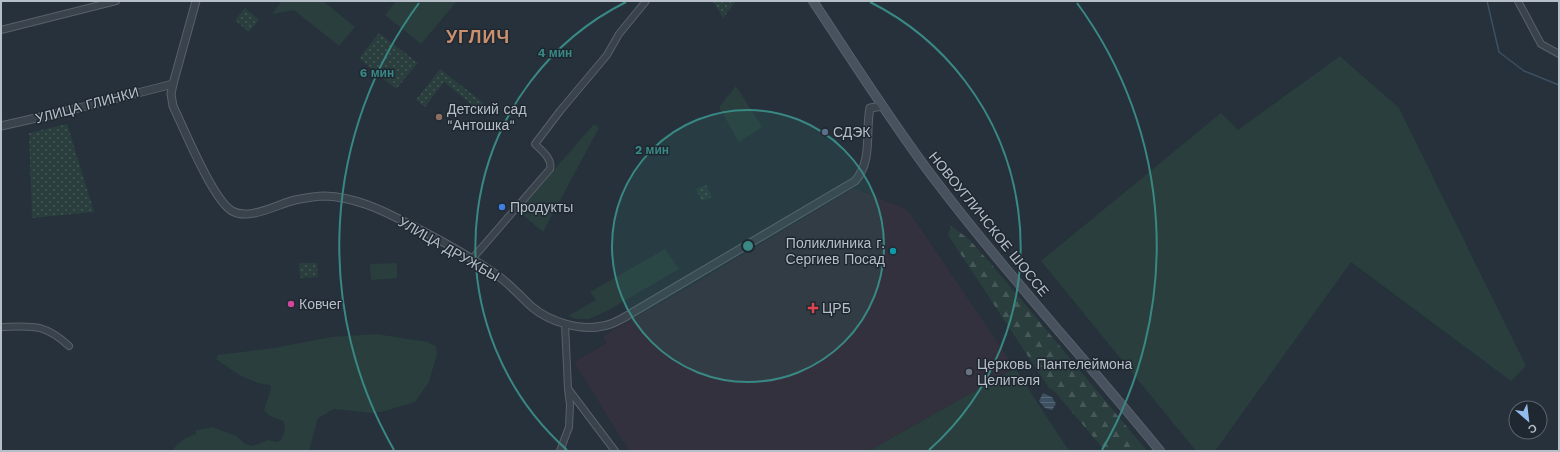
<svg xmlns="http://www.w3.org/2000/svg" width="1560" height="452" font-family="'Work Sans',sans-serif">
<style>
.medical{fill:#32313d}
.grass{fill:#293e3d}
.forest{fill:url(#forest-firs)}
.park{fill:url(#park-dots)}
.water{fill:url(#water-rules)}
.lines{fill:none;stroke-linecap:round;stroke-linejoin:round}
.stream{stroke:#3d5062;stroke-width:1.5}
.minor-casing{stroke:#58616a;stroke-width:8}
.tertiary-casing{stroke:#58616a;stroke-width:9}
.secondary-casing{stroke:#58616a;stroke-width:10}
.minor{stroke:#3a434c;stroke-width:6}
.tertiary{stroke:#3a434c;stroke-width:7}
.secondary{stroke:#48525e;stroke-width:8}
.ring{fill:none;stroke:#398884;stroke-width:2}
.education-dot{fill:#8d6e63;stroke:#1f2831;stroke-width:1.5}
.service-dot{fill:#5c6f8a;stroke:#1f2831;stroke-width:1.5}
.shop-dot{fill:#3f7fe0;stroke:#1f2831;stroke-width:1.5}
.culture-dot{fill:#0f9aa8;stroke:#1f2831;stroke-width:1.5}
.hotel-dot{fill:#d1479c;stroke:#1f2831;stroke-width:1.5}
.health-dot{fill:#e0444e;stroke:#1f2831;stroke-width:1.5}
.worship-dot{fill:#6b7280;stroke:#1f2831;stroke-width:1.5}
.labels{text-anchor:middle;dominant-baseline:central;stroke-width:3;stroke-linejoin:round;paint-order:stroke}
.street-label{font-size:14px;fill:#b6bec7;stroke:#1f2831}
.poi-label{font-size:14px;fill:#b6bec7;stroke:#1f2831;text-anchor:start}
.district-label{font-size:18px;font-weight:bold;letter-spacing:1px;fill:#ca8f6d;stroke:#1f2831}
.centre{fill:#398884;stroke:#1f2831;stroke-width:2}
.ring-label{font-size:12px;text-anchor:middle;font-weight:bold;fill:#398884;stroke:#1f2831;stroke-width:3;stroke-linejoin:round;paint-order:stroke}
</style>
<defs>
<pattern id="forest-firs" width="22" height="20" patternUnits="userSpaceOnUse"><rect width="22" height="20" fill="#293e3d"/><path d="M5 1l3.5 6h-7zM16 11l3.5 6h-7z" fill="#465858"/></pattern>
<pattern id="park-dots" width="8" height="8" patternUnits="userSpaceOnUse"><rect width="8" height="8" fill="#293e3d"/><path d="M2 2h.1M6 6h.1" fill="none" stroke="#465858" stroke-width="1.8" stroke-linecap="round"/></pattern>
<pattern id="water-rules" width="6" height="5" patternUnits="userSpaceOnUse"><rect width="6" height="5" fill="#3d5062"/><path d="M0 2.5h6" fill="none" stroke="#576777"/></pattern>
</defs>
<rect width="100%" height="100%" fill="#26313b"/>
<path class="medical" d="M854,188L908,210L1015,368L869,451H629L574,362L607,343L603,336L696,283Z"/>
<g class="grass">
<path d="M282,1H323L355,27L339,46L294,10L272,14Z"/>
<path d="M396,1H457L421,44L385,15Z"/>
<path d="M1340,56L1399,108L1526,366L1511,381L1351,262L1215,451H1196L1041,261L1221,113L1238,130Z"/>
<path d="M736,86L762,127L739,142L719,107Z"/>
<path d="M594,124L599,128L543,232L518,211Z"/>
<path d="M665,249L679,269L607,311L589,319H577L568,316L596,300L590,292Z"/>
<path d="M397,263V278L371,280L370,264Z"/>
<path d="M376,334L428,342L436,346L437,354L429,382L415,402L381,412L372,413L334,409L318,418L309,451H172C179,442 185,437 196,434V430L213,427L236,436L245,444L253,446L268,440L277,442L280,441C285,433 286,430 283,421C276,418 268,417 264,410L271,389L270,385C249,383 233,371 216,359L218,355L274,348L331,337Z"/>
<path d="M1015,368L1069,451H869Z"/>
</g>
<path class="forest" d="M951,226L969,239L998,272L1147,451H1105L1055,392L1049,388L948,235Z"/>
<g class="park">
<path d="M713,1H736L723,18Z"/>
<path d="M245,8L259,20L249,32L235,20Z"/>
<path d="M379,33L418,63L396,89L359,58Z"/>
<path d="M440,69L486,105L481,112L444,82L425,107L416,100Z"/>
<path d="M67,124L94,212L32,218L29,133Z"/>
<path d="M706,185L712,197L702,201L696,189Z"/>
<path d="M299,263H317L318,277L300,278Z"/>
</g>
<path class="water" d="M1043,393L1052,397L1056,404L1052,410L1045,408L1039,401Z"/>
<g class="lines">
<path class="stream" d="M1487,1L1499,52L1524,71L1559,85"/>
<g class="minor-casing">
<g id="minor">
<path d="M1518,1L1541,44L1559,54"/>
<path d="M1,30L116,1"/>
<path d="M472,259L550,169C553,159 541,150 535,144L560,111L607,55L619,34L646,1"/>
<path d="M1,327C32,326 44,323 69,346"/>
<path d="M569,390L615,451"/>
<path d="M560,451L569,427L570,405L568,389L565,324"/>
</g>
</g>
<g class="tertiary-casing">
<g id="tertiary">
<path d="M196,1L173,84L171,94L173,106C184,129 213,200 232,211C249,221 278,204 295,200C305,198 315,196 325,196C354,197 380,209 405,222C435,237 466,254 494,273C508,282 520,296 532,307C550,322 580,331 603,326C611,325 618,321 625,317L855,181C873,161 865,132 870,108L883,106"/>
<path d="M1,126L67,111L173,84"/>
</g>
</g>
<g class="secondary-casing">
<path id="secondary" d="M813,1C852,60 890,120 932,176C1004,271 1085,359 1160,451"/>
</g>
<use href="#minor" class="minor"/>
<use href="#tertiary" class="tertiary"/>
<use href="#secondary" class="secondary"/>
</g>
<circle cx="748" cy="246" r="136" fill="#398884" fill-opacity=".12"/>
<g class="ring">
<circle cx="748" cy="246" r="136"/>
<path d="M567 450A273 273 0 0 1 626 2M870 2A273 273 0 0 1 929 450"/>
<path d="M394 450A409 409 0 0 1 419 3M1077 3A409 409 0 0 1 1102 450"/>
</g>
<circle class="education-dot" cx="439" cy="117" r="4"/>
<circle class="service-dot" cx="825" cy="132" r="4"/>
<circle class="shop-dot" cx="502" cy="207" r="4"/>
<circle class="culture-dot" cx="893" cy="251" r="4"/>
<circle class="hotel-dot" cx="291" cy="304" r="4"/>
<path class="health-dot" d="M811 302h4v4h4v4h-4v4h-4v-4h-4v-4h4z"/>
<circle class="worship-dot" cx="969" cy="372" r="4"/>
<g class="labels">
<g class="street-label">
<text transform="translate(87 105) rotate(-15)">УЛИЦА ГЛИНКИ</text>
<text transform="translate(989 224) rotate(51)">НОВОУГЛИЧСКОЕ ШОССЕ</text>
<text transform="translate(449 249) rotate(30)">УЛИЦА ДРУЖБЫ</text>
</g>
<g class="poi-label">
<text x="447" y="109">Детский сад<tspan x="447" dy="16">"Антошка"</tspan></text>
<text x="833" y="132">СДЭК</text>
<text x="510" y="207">Продукты</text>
<text x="885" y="243" text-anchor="end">Поликлиника г.<tspan x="885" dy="16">Сергиев Посад</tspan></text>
<text x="299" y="304">Ковчег</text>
<text x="822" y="308">ЦРБ</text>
<text x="977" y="364">Церковь Пантелеймона<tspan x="977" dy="16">Целителя</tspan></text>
</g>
<g class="district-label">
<text x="478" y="36">УГЛИЧ</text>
</g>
</g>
<circle cx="748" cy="246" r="6" class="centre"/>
<g class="ring-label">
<text x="555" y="57">4 мин</text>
<text x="377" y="77">6 мин</text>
<text x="652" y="154">2 мин</text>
</g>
<rect width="1560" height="452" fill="none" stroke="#b6bec7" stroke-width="4"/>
<g transform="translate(1528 420) rotate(152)"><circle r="19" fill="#1f2831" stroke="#5b646d"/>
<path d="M0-3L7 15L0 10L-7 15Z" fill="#94bdee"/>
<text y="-6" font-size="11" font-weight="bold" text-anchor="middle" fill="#b6bec7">С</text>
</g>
</svg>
